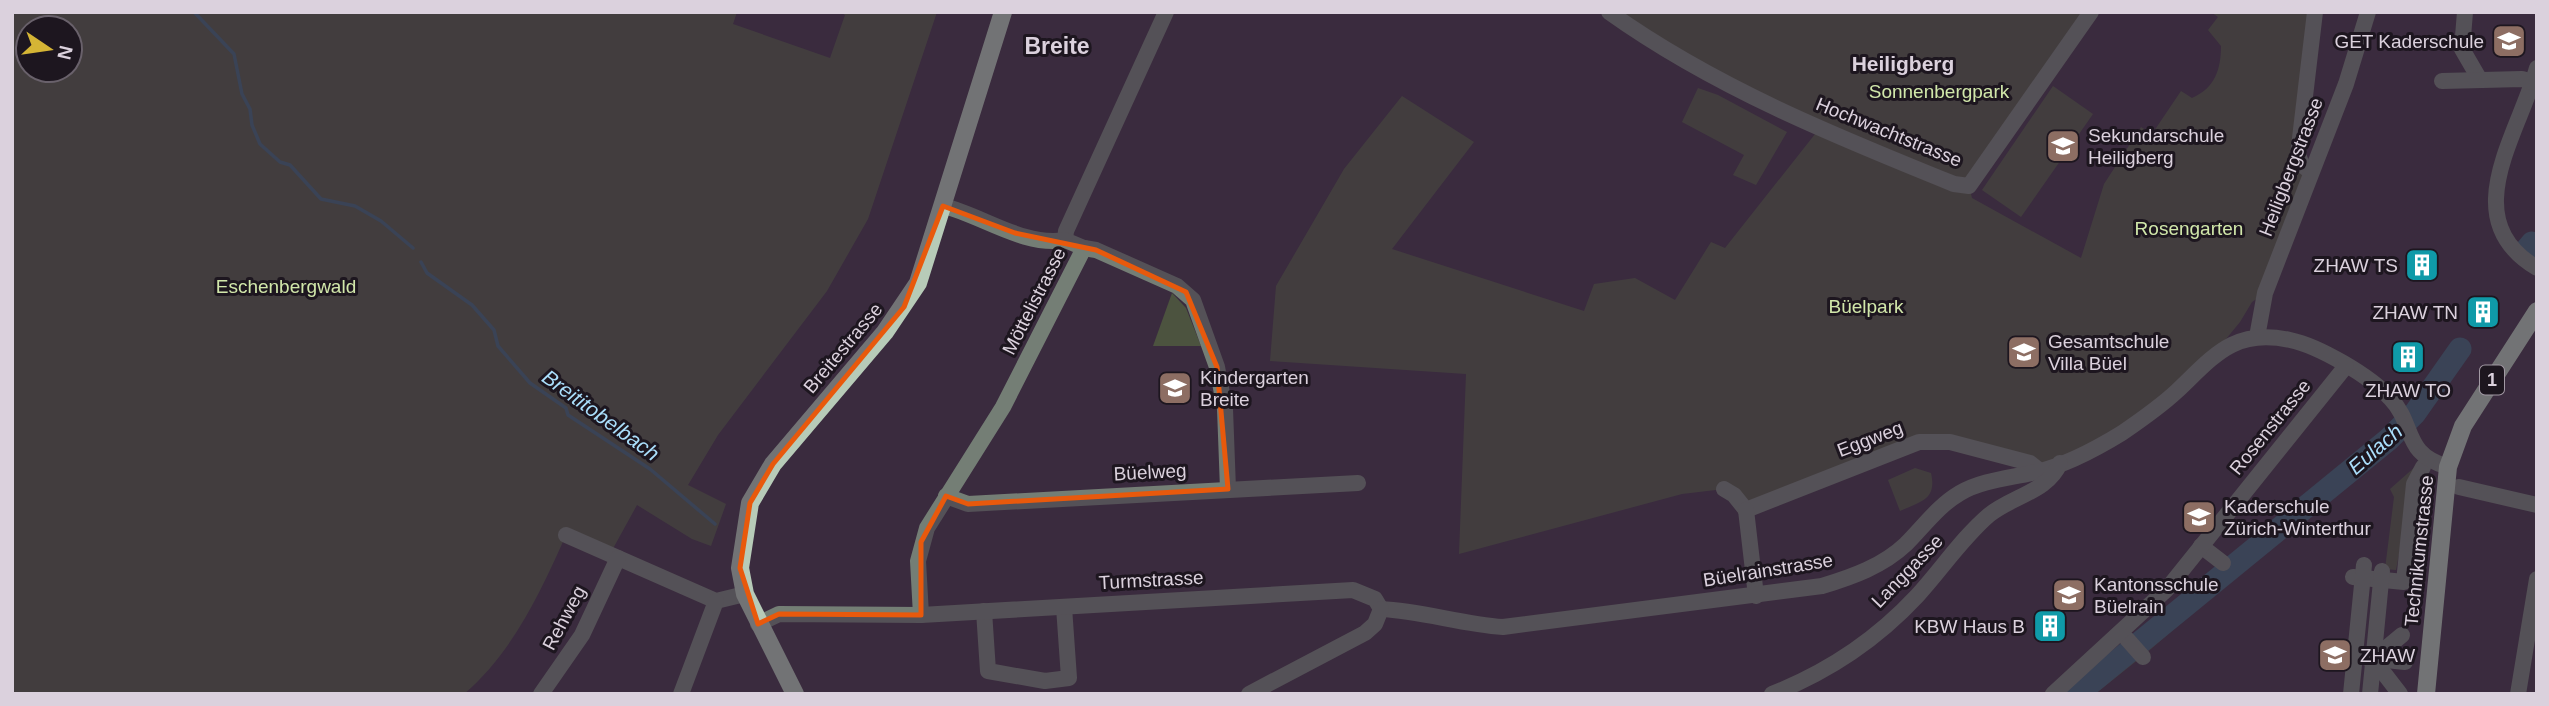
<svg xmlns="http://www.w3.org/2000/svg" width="2549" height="706" font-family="Helvetica,sans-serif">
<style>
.green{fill:#4c533f;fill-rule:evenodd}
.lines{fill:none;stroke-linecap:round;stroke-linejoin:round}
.stream{stroke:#3a5f73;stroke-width:3.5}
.river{stroke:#3a5f73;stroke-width:23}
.minor{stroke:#747e75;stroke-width:16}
.major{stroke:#b7cbb8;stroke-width:18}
.marked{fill:none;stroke:#e8590c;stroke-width:5;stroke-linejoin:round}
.labels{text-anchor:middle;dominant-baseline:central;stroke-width:6;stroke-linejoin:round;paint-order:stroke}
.shield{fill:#1d161f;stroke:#a299a4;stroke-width:2}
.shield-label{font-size:18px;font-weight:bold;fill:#dbd1dd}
.poi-label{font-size:19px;fill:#dbd1dd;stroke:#1d161f;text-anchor:start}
.park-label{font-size:19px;fill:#d1e7aa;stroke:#1d161f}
.street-label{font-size:19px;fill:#dbd1dd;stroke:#1d161f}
.neighbourhood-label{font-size:21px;font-weight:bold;fill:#dbd1dd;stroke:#1d161f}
.water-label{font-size:21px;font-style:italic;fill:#aadefb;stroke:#1d161f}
.quarter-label{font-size:23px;font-weight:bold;fill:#dbd1dd;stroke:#1d161f}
</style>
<rect width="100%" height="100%" fill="#3a2b3e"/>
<g class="green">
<path d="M12,12H737L733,24L830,58L845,15L840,12H937L868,219L827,291L718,435L688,485L726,504L711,546L692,539L637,505L610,554L566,535C540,593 513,652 464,694H12ZM28,28H70V70H28Z"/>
<path d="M1618,12H2091L1969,186L1972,198L2081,258L2104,184L2141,127L2152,134L2181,91L2192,98C2215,88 2221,69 2221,46L2208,30L2218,17L2211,12H2315L2298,155L2311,172L2265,293L2252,302L2240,322L2212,356L2140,421L2040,471L1937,440L1746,510L1724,489L1682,494L1459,554L1466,374L1270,361L1276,286L1344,169L1402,96L1474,142L1392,249L1584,311L1594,284L1635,278L1675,300L1711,242L1725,248L1819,129L1699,68Z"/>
<path d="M2053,86L2093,114L2021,217L1982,190Z"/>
<path d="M1698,88L1718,95L1787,132L1756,185L1733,175L1744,155L1682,122Z"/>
<path d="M1172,293L1186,308L1201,346H1153Z"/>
<path d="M2402,419L2399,435L2240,568L2241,571L2144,655L2095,694H2062L2329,477L2332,480Z"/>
<path d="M2416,466L2396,570L2385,569L2394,497L2390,489Z"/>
<path d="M1915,468L1931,473C1937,500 1921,501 1900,511L1888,480Z"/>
</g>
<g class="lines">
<g class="stream">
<path d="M194,12L234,54L242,94L250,109L252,125L260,144L280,162L290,165L321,199L355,206L381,221L413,248"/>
<path d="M421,262L427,273L472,305L494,330L498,346L530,383L566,408L568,415L650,469L715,524"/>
</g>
<g class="river">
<path d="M2527,249L2532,243"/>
<path d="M2077,694L2389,439L2415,413L2460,349"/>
</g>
<g class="minor">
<path d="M1166,12L1066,231L1065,240L1084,248L1096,250L1177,286L1193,300L1217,367L1225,409L1228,489"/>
<path d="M1609,12C1714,87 1835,136 1954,184L1969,186L2091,12"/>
<path d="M2465,12L2462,49L2480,80"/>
<path d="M2537,68C2518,136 2455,219 2537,268"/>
<path d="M2442,81L2522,79L2537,83"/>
<path d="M2311,172L2302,165L2298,155L2315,12"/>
<path d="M943,206C982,215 1023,247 1065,240"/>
<path d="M2257,337L2265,293L2346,84L2368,12"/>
<path d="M2459,487L2537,505"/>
<path d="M1724,489L1734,495L1746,510"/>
<path d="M946,496L968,504L1358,483"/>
<path d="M1746,510L1919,442H1950L2030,463L2040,471"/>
<path d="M1746,510L1756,596"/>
<path d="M566,535L716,601L745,594"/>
<path d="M2201,546L2223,563"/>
<path d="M2353,577L2404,582L2414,484L2423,467"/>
<path d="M1381,609C1422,611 1461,624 1503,627L1822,586C1852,577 1883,566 1906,544C1924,526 1938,506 1960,493C1982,480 2011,478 2036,472C2067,465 2096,449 2122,433C2141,420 2161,406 2177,391C2214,356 2234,328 2290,340C2319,346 2370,376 2390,398C2416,425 2402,454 2448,467"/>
<path d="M984,611L988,671L1045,681L1069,678L1064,607"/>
<path d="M921,615L918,561L927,528L1003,407L1084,248"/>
<path d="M758,624L779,614L921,615L1353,590L1375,599L1381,609"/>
<path d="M2127,639L2143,657"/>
<path d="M2367,658L2405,662"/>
<path d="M541,694L582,635L618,558"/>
<path d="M681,694L716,601"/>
<path d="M1249,694L1365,633L1375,624L1381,609"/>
<path d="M1772,694C1828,672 1876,640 1917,596C1941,570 1962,538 1989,515C2012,496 2048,492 2060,463"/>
<path d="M2053,694L2167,589L2346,366"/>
<path d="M2351,694L2364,565"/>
<path d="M2370,694L2382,571"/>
<path d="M2400,694L2373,659L2402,635"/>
<path d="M2518,694L2537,579"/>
</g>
<g class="major">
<path d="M795,694L745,594L740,568L750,503L773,464L885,332L918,283L1003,12"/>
<path d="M2426,694L2448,467L2463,426L2537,311"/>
</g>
</g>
<path d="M0 0H2549V706H0ZM943,206L1015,233L1096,250L1186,292L1217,367L1228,489L968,504L946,496L921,542V615L779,614L758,624L740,568L750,503L773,464L904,307Z" fill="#3a2b3e" fill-opacity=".55" fill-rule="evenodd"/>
<path class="marked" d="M943,206L1015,233L1096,250L1186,292L1217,367L1228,489L968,504L946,496L921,542V615L779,614L758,624L740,568L750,503L773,464L904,307Z"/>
<defs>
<g id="school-square" transform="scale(1.75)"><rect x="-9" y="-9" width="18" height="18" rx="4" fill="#8d6e63" stroke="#1d161f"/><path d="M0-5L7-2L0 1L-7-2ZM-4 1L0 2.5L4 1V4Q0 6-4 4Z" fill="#fff"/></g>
<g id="building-square" transform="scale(1.75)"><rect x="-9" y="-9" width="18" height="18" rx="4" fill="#0f9aa8" stroke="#1d161f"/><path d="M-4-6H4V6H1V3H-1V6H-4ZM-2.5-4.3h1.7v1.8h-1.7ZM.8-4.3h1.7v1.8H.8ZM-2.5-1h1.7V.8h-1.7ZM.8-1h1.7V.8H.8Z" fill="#fff"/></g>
<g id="university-square" transform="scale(1.75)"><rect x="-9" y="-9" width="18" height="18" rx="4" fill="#8d6e63" stroke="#1d161f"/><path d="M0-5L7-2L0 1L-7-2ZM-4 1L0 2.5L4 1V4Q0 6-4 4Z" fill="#fff"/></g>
</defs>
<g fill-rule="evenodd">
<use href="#school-square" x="2509" y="41"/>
<use href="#school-square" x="2063" y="146"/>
<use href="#building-square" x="2422" y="265"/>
<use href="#building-square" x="2483" y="312"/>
<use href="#school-square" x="2024" y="352"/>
<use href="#building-square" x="2408" y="357"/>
<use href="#school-square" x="1175" y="388"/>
<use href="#university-square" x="2199" y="517"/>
<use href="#school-square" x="2069" y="595"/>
<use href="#building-square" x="2050" y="626"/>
<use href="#university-square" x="2335" y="655"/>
</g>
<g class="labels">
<rect class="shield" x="2480" y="365.5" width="24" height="29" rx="5"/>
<g class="shield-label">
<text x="2492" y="380">1</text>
</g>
<g class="poi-label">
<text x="2484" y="41" text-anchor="end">GET Kaderschule</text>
<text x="2088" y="135">Sekundarschule<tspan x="2088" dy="22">Heiligberg</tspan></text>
<text x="2398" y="265" text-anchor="end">ZHAW TS</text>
<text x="2458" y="312" text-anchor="end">ZHAW TN</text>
<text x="2048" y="341">Gesamtschule<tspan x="2048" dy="22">Villa Büel</tspan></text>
<text x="1200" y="377">Kindergarten<tspan x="1200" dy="22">Breite</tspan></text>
<text x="2408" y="390" text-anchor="middle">ZHAW TO</text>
<text x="2224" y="506">Kaderschule<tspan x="2224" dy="22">Zürich-Winterthur</tspan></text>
<text x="2094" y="584">Kantonsschule<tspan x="2094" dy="22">Büelrain</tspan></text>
<text x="2025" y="626" text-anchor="end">KBW Haus B</text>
<text x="2360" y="655">ZHAW</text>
</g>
<g class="park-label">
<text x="1939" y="91">Sonnenbergpark</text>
<text x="2189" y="228">Rosengarten</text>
<text x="286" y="286">Eschenbergwald</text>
<text x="1866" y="306">Büelpark</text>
</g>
<g class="street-label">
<text transform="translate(1889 132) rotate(22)">Hochwachtstrasse</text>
<text transform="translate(2291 167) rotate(-69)">Heiligbergstrasse</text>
<text transform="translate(1034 301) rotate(-63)">Möttelistrasse</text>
<text transform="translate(843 348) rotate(-50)">Breitestrasse</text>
<text transform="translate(2270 427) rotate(-51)">Rosenstrasse</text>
<text transform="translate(1870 439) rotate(-21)">Eggweg</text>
<text transform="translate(1150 472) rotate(-3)">Büelweg</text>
<text transform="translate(2419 551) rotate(-84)">Technikumstrasse</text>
<text transform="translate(1768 570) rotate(-9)">Büelrainstrasse</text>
<text transform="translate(1907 571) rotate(-46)">Langgasse</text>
<text transform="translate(1151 580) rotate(-3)">Turmstrasse</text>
<text transform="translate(564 618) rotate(-62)">Rehweg</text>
</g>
<g class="neighbourhood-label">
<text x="1903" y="63">Heiligberg</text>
</g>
<g class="water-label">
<text transform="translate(601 415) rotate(36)">Breititobelbach</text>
<text transform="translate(2375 449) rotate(-41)">Eulach</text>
</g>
<g class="quarter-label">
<text x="1057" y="46">Breite</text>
</g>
</g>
<rect width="2549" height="706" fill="none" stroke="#dbd1dd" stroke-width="28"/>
<g transform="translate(49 49) rotate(103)"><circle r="33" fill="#1d161f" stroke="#69616b" stroke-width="2"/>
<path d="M0-5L12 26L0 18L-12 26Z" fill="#d5b535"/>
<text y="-10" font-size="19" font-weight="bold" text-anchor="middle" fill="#dbd1dd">N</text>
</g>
</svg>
